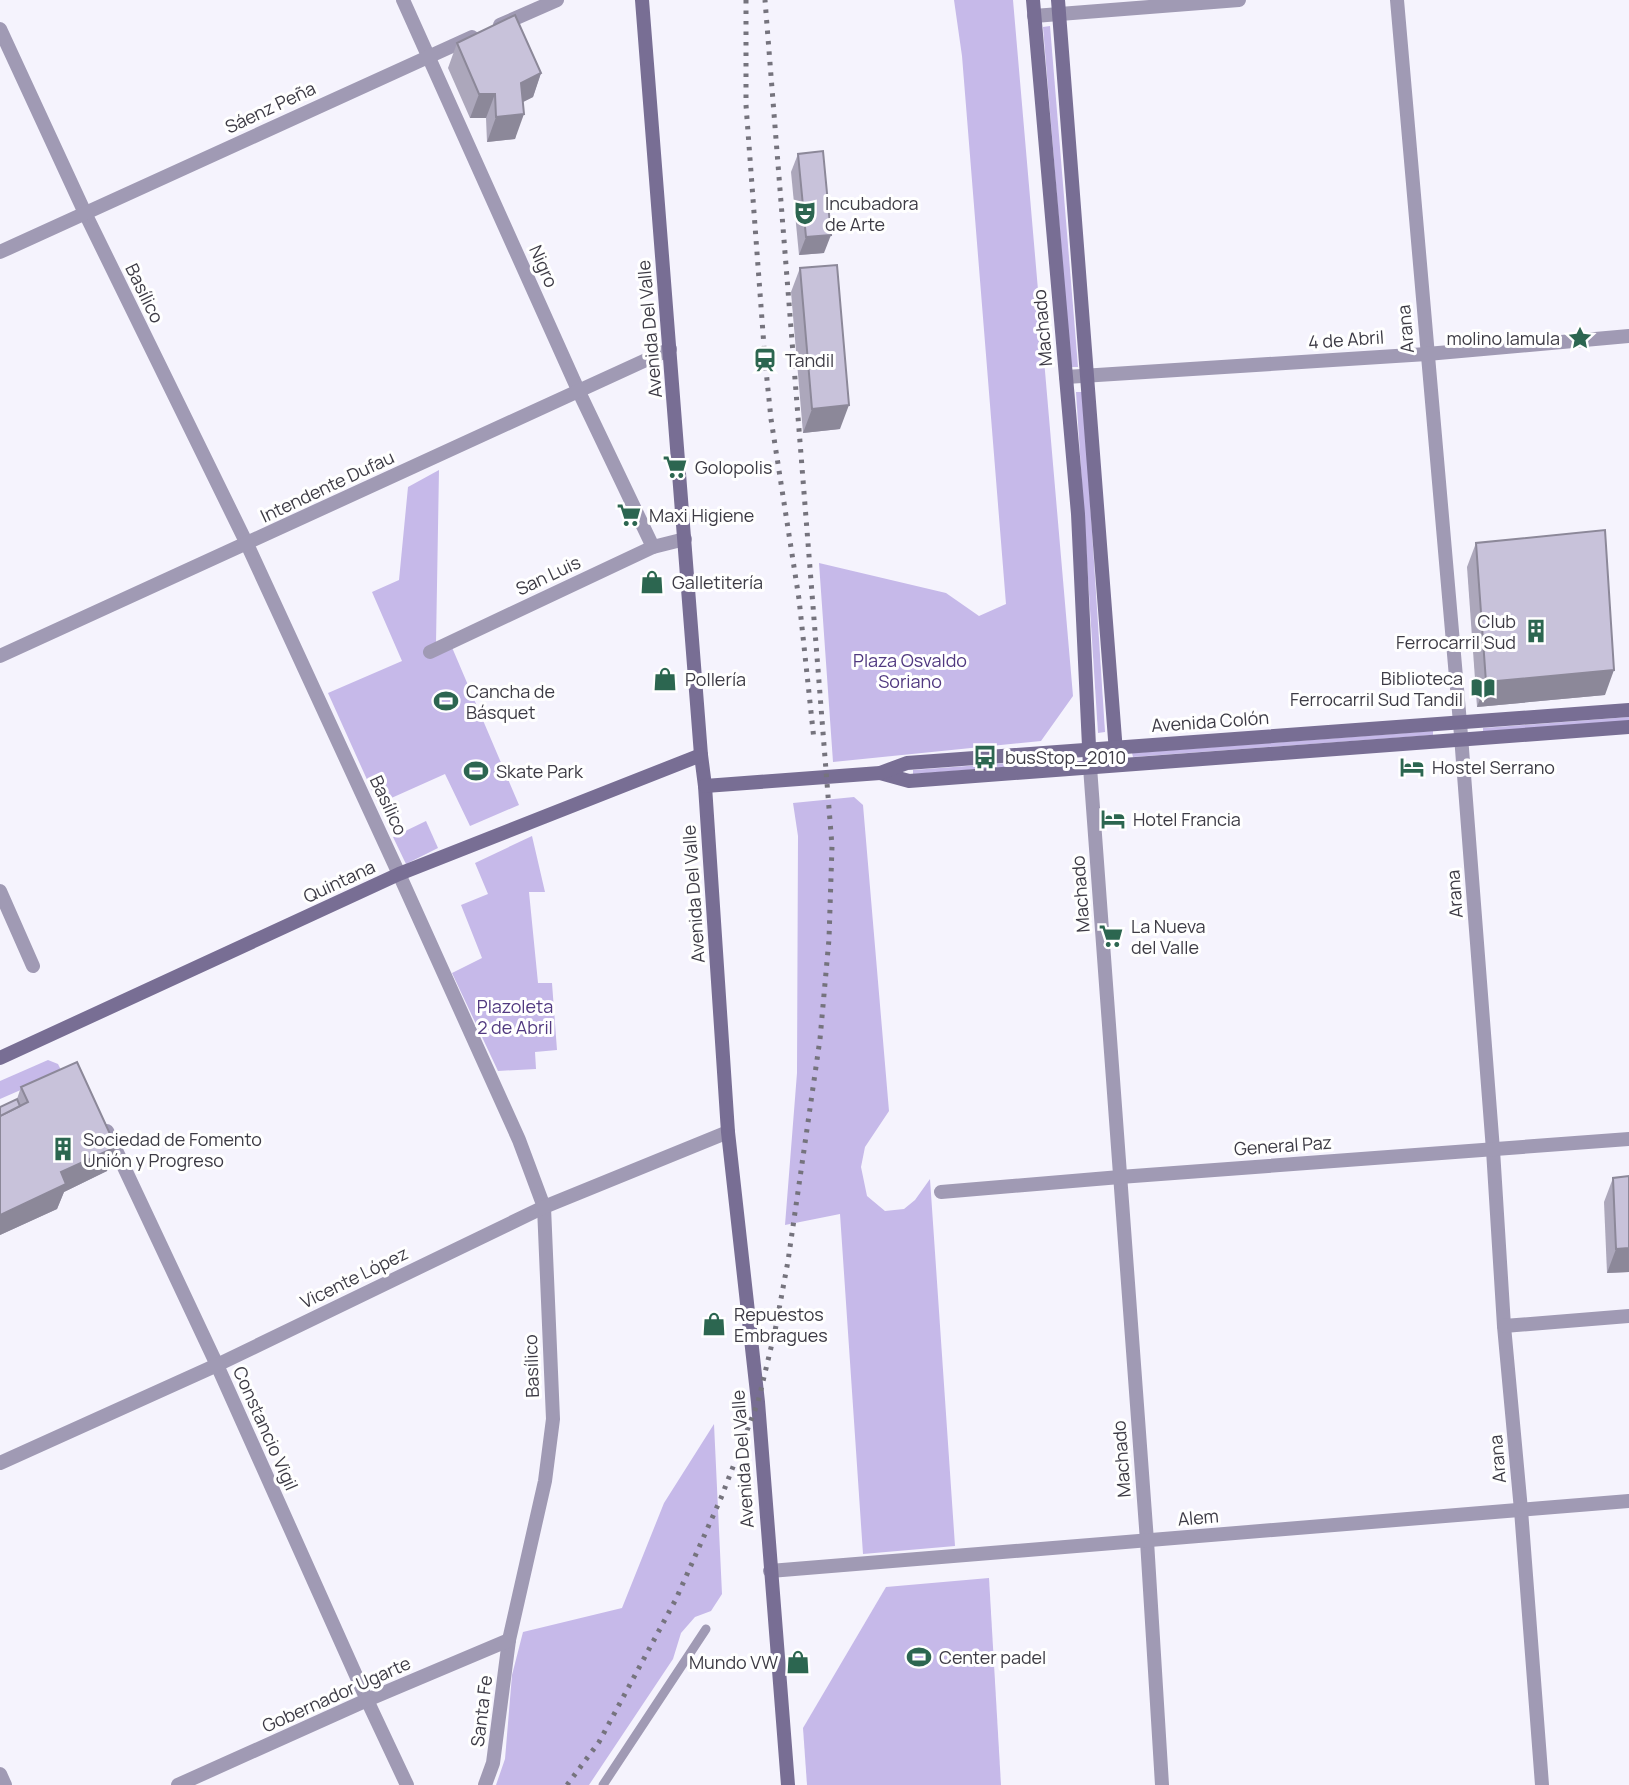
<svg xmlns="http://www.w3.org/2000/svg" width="1629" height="1785" font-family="Manrope,sans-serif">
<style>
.green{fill:#c6b9e9}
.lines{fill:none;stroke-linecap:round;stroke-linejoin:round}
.lane{stroke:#a09ab4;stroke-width:9}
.street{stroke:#a09ab4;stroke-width:14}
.secondary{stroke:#786e94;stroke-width:14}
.rail{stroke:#75737d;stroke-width:5;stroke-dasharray:3.5 7;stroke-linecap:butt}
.wall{fill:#aca7bb}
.shaded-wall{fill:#8c8899}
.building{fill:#c8c2da;stroke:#8c8899;stroke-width:2}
.labels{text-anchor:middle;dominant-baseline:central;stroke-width:6;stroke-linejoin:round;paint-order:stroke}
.street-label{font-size:18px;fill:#3d3b45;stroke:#fff}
.poi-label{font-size:18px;fill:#3d3b45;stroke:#fff;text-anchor:start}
.park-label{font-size:18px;fill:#513980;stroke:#fff}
</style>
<rect width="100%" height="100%" fill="#f5f3fd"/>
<g class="green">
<path d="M954,0H1013L1073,696L1041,741L833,762L819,563L946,593L979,616L1006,604L962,56Z"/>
<path d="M1050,26L1078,367H1071L1043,27Z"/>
<path d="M1076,392H1083L1105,732L1098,733Z"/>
<path d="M439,470L436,643L448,638L519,805L470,826L445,774L378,804L328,693L402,661L372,592L399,580L408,487Z"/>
<path d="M1629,717V721L1483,732V728Z"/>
<path d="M1433,731V735L1133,757L1132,753Z"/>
<path d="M1050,760V764L913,774V770Z"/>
<path d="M854,797L863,805L889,1111L865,1147L861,1167L867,1196L885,1211L904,1209L915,1200L930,1179L955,1546L863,1554L840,1214L785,1225L797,1073L798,836L793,803Z"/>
<path d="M426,821L438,848L406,864L393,837Z"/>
<path d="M532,836L545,892H529L538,983H552L557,1050L535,1052L536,1069L498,1071L452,973L482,958L461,905L488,894L475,863Z"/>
<path d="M48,1060L58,1064L62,1072L0,1099V1081Z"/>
<path d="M714,1424L722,1594L711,1611L695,1617L681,1633L673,1659L589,1785H496L505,1759L512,1675L523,1632L622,1608L664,1503Z"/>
<path d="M989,1578L1001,1785H807L803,1728L886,1587Z"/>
</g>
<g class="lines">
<path class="lane" d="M603,1785L706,1629"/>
<g class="street">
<path d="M403,0L579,392L653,547"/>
<path d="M1397,0L1460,723L1493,1150L1504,1326L1521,1510L1542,1785"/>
<path d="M1034,16L1239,0"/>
<path d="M500,25L557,0"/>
<path d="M0,29L85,213L247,544L399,874L519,1140L544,1207L553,1419L545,1481L509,1640L493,1763L485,1785"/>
<path d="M0,252L472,37"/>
<path d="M1066,377L1427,354L1629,336"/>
<path d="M430,652L653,547L685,539"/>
<path d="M0,656L670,349"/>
<path d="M1090,767L1147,1541L1162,1785"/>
<path d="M0,891L33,966"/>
<path d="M107,1131L217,1365L367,1700L407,1785"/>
<path d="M941,1192L1120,1177L1629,1139"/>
<path d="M1504,1326L1629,1316"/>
<path d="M0,1463L217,1365L544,1207L728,1132"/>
<path d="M770,1571L1629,1501"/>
<path d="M0,1774L5,1785"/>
<path d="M178,1785L367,1700L509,1640"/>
</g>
<g class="secondary">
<path d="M642,0L701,755L705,786L728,1132L758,1402L788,1785"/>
<path d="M1033,0L1078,514L1090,767"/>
<path d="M1058,0L1117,765"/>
<path d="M880,773L909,781L1629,727"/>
<path d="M705,786L880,773L907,763L1629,710"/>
<path d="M0,1058L399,874L701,755"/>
</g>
<g class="rail">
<path d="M746,0V105L765,360L771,419L799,599L814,740"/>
<path d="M567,1785L599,1742L676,1599L721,1498L758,1402L775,1331L788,1261L820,1039L829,939L832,846L765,0"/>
</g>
</g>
<g class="wall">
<path d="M457,43L541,73L533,97L523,102L515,139L487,142L486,118H470L448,68Z"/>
<path d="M798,154L824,253L799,255L791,172Z"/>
<path d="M800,268L840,429L803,433L791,292Z"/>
<path d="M1476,543L1605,695L1477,707L1467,567Z"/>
<path d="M21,1087L107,1171L64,1192L57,1209L0,1235V1107L17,1099Z"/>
<path d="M1613,1178L1629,1272L1607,1273L1604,1202Z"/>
</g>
<g class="shaded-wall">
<path d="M541,73L533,97L513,107L521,83Z"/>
<path d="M479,94H495L486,118H470Z"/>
<path d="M524,114L515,139L487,142L496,117Z"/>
<path d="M831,235L824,253L799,255L806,237Z"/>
<path d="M849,405L840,429L803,433L812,409Z"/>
<path d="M1614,670L1605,695L1477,707L1486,682Z"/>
<path d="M116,1147L107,1171L64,1192L57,1209L0,1235V1215L61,1172Z"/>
<path d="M1629,1248V1272L1607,1273L1616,1249Z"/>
</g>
<g class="building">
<path d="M515,15L541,73L521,83L524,114L496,117L495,94H479L457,43Z"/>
<path d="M823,151L831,235L806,237L798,154Z"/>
<path d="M837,265L849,405L812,409L800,268Z"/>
<path d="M1605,530L1614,670L1486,682L1476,543Z"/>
<path d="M77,1062L116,1147L61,1172L66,1184L0,1215V1116L28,1102L21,1087Z"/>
<path d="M17,1099L20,1106L0,1116V1107Z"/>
<path d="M1629,1176V1248L1616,1249L1613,1178Z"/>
</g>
<defs>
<g id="theatre-bare" transform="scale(1.89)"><path d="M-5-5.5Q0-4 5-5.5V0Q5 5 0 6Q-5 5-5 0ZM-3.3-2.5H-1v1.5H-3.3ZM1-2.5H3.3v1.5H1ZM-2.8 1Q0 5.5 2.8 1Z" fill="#2c6650" stroke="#fff" stroke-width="2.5" paint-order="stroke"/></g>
<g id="sight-bare" transform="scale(1.89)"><path d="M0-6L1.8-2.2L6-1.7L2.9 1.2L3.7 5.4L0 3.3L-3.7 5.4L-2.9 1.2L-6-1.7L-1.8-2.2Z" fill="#2c6650" stroke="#fff" stroke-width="2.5" paint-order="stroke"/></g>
<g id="station-bare" transform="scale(1.89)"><path d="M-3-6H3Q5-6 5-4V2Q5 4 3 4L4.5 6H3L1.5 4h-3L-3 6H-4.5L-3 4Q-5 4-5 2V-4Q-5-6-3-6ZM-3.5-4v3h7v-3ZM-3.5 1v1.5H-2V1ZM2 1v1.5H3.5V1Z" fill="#2c6650" stroke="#fff" stroke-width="2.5" paint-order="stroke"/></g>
<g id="supermarket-bare" transform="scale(1.89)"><path d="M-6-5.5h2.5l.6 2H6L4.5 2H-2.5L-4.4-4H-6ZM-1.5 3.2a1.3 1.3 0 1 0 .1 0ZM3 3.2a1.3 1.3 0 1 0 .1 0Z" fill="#2c6650" stroke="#fff" stroke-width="2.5" paint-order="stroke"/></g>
<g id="shop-bare" transform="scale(1.89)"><path d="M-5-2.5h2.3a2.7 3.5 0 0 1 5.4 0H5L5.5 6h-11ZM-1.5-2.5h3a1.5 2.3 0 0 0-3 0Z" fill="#2c6650" stroke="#fff" stroke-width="2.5" paint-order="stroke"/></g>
<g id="building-bare" transform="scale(1.89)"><path d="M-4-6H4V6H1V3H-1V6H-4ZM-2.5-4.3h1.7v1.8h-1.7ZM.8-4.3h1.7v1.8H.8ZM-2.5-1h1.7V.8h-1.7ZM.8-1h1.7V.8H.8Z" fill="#2c6650" stroke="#fff" stroke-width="2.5" paint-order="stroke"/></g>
<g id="library-bare" transform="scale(1.89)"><path d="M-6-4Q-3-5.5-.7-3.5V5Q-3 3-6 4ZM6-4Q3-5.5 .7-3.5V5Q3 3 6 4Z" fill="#2c6650" stroke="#fff" stroke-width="2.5" paint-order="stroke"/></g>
<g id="stadium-bare" transform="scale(1.89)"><path d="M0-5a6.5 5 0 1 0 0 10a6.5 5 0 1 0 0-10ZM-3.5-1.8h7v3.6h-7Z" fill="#2c6650" stroke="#fff" stroke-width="2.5" paint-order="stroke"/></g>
<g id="bus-bare" transform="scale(1.89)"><path d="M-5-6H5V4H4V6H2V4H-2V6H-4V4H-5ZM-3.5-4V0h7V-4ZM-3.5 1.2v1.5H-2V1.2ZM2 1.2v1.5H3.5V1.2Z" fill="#2c6650" stroke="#fff" stroke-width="2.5" paint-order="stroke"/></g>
<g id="hotel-bare" transform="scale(1.89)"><path d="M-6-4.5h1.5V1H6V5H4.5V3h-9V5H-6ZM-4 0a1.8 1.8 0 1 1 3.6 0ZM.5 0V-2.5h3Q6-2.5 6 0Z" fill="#2c6650" stroke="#fff" stroke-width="2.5" paint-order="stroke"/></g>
</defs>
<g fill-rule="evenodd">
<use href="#theatre-bare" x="805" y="213"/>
<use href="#sight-bare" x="1580" y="338"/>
<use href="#station-bare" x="765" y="360"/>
<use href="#supermarket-bare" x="675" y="467"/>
<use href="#supermarket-bare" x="629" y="515"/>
<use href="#shop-bare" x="652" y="582"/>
<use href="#building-bare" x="1536" y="631"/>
<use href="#shop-bare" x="665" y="679"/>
<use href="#library-bare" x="1483" y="688"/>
<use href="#stadium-bare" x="446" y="701"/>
<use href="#bus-bare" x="985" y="757"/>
<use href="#hotel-bare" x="1412" y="767"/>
<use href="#stadium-bare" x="476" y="771"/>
<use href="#hotel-bare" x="1113" y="819"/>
<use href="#supermarket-bare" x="1111" y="936"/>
<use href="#building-bare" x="63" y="1149"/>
<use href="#shop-bare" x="714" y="1324"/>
<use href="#stadium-bare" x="919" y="1657"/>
<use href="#shop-bare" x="798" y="1662"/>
</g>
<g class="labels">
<g class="street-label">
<text transform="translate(270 107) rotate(-25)">Sáenz Peña</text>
<text transform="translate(544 266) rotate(66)">Nigro</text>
<text transform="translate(145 293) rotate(64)">Basílico</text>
<text transform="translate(1042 328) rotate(-95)">Machado</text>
<text transform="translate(649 329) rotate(-95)">Avenida Del Valle</text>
<text transform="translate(1405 329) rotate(-95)">Arana</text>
<text transform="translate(1346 339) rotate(-4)">4 de Abril</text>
<text transform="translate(327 486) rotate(-25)">Intendente Dufau</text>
<text transform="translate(548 575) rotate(-25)">San Luis</text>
<text transform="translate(1210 721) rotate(-4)">Avenida Colón</text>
<text transform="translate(389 805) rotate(65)">Basílico</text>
<text transform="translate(339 881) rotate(-25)">Quintana</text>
<text transform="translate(693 894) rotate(-94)">Avenida Del Valle</text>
<text transform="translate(1080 894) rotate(-94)">Machado</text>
<text transform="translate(1454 894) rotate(-94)">Arana</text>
<text transform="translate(1283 1145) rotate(-4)">General Paz</text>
<text transform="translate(354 1277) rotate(-26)">Vicente López</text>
<text transform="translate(531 1366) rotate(-92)">Basílico</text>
<text transform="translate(266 1428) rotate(66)">Constancio Vigil</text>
<text transform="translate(742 1459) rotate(-94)">Avenida Del Valle</text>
<text transform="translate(1121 1459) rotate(-94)">Machado</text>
<text transform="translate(1497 1459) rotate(-95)">Arana</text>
<text transform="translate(1198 1517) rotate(-5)">Alem</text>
<text transform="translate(336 1694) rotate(-24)">Gobernador Ugarte</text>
<text transform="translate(481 1711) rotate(-83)">Santa Fe</text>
</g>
<g class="poi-label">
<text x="825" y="203">Incubadora<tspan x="825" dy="21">de Arte</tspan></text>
<text x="1560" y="338" text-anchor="end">molino lamula</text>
<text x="785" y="360">Tandil</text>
<text x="695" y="467">Golopolis</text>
<text x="649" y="515">Maxi Higiene</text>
<text x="672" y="582">Galletitería</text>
<text x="1516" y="621" text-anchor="end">Club<tspan x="1516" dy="21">Ferrocarril Sud</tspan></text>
<text x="1463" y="678" text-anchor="end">Biblioteca<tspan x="1463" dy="21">Ferrocarril Sud Tandil</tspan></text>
<text x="685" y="679">Pollería</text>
<text x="466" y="691">Cancha de<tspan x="466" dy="21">Básquet</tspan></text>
<text x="1005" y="757">busStop_2010</text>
<text x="1432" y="767">Hostel Serrano</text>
<text x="496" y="771">Skate Park</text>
<text x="1133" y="819">Hotel Francia</text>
<text x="1131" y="926">La Nueva<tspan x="1131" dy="21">del Valle</tspan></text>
<text x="83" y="1139">Sociedad de Fomento<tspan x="83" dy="21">Unión y Progreso</tspan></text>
<text x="734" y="1314">Repuestos<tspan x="734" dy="21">Embragues</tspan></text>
<text x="939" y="1657">Center padel</text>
<text x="778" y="1662" text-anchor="end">Mundo VW</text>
</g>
<g class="park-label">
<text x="910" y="660">Plaza Osvaldo<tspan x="910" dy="21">Soriano</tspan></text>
<text x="515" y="1006">Plazoleta<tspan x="515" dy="21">2 de Abril</tspan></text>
</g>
</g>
</svg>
